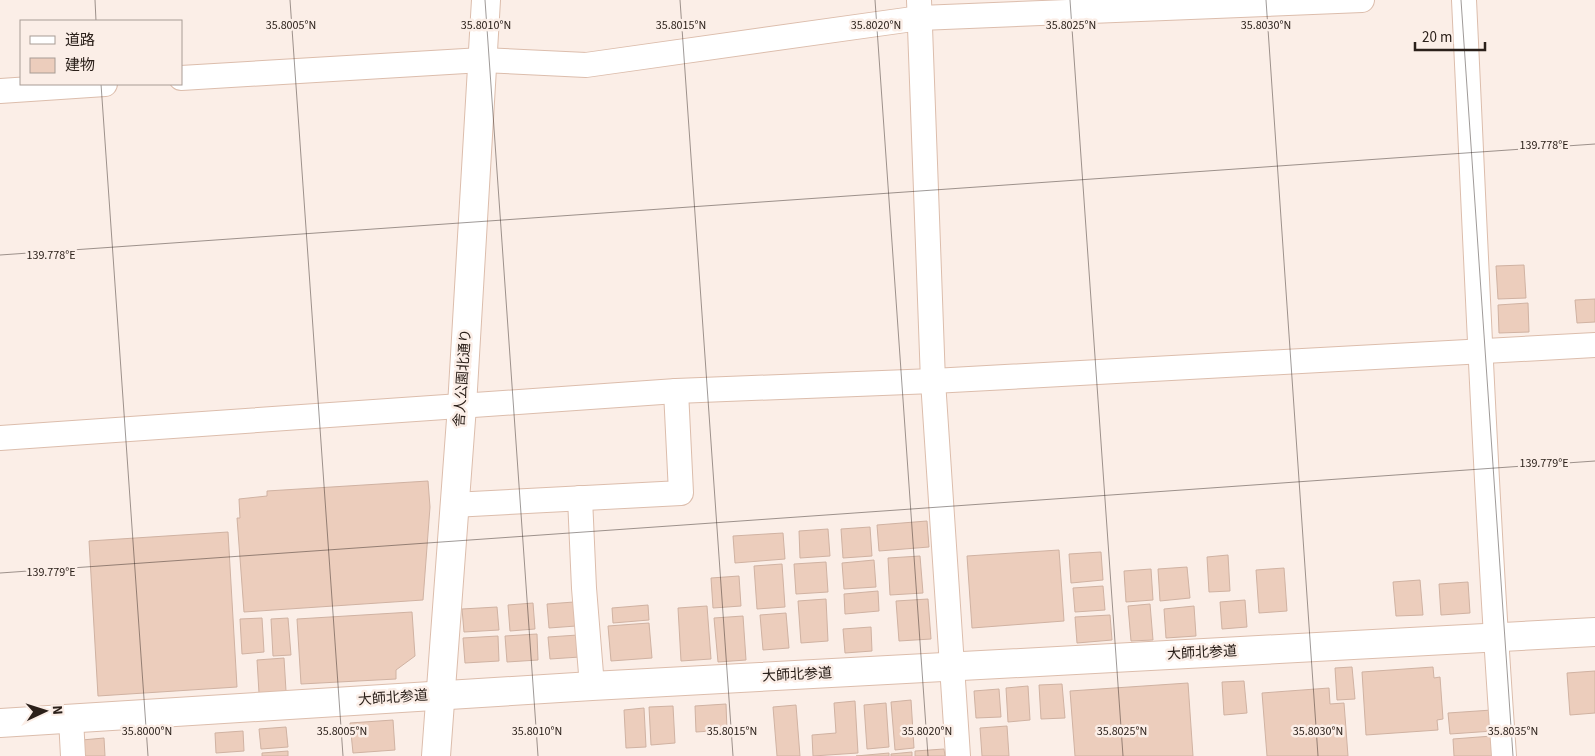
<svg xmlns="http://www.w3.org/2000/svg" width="1595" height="756" font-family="'Source Sans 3','Noto Sans JP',sans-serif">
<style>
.building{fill:#eccdbc;stroke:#d0b2a2}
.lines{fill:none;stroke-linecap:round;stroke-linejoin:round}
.minor-casing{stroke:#dcbdac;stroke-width:26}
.tertiary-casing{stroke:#dcbdac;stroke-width:30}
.minor{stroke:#fff;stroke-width:24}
.tertiary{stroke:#fff;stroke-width:28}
.ticks{fill:none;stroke:#2b201a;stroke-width:1;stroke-opacity:0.45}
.labels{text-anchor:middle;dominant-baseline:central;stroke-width:5;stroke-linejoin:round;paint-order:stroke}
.street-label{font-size:14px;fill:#2b201a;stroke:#fbeee7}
.ticks-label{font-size:12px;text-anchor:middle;fill:#2b201a;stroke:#fbeee7;stroke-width:5;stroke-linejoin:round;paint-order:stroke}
</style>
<rect width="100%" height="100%" fill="#fbeee7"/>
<g class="building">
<path d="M1524,265L1526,298L1498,299L1496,266Z"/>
<path d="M1595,299V322L1577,323L1575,300Z"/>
<path d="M1528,303L1529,332L1499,333L1498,305Z"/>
<path d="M428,481L430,507L423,600L244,612L237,518H240L239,499L267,496V491Z"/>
<path d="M927,521L929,547L879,551L877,525Z"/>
<path d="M870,527L872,556L843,558L841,529Z"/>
<path d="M828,529L830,556L800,558L799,531Z"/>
<path d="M228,532L237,687L98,696L89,541Z"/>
<path d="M783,533L785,559L735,563L733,536Z"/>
<path d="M1059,550L1064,621L972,628L967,556Z"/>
<path d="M1101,552L1103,580L1071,583L1069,554Z"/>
<path d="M1228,555L1230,591L1209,592L1207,557Z"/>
<path d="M920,556L923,593L890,595L888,558Z"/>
<path d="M874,560L876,587L844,589L842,563Z"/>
<path d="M826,562L828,592L796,594L794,564Z"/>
<path d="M782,564L785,607L757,609L754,566Z"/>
<path d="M1187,567L1190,598L1160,601L1158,569Z"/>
<path d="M1284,568L1287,611L1259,613L1256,570Z"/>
<path d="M1151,569L1153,600L1126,602L1124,571Z"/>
<path d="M739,576L741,606L713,608L711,578Z"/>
<path d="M1420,580L1423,615L1396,616L1393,582Z"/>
<path d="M1468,582L1470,613L1441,615L1439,584Z"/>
<path d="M1103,586L1105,610L1075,612L1073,588Z"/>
<path d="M878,591L879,611L845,614L844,594Z"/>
<path d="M826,599L828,641L801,643L798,601Z"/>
<path d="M928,599L931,639L899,641L896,601Z"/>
<path d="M1245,600L1247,627L1222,629L1220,602Z"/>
<path d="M574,602L576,626L549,628L547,604Z"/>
<path d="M533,603L535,629L510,631L508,605Z"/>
<path d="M1150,604L1153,640L1131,641L1128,606Z"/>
<path d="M648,605L649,620L613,623L612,608Z"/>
<path d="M707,606L711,659L681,661L678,608Z"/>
<path d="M1194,606L1196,636L1166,638L1164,609Z"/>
<path d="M497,607L499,630L464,632L462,609Z"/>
<path d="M412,612L415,656L396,670V679L301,684L297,619Z"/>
<path d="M786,613L789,648L763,650L760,615Z"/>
<path d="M1110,615L1112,640L1077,643L1075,617Z"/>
<path d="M743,616L746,660L718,662L714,618Z"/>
<path d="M262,618L264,652L242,654L240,619Z"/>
<path d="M288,618L291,655L273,656L271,619Z"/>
<path d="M649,623L652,658L611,661L608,626Z"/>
<path d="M871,627L872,651L845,653L843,629Z"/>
<path d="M537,634L538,660L507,662L505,636Z"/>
<path d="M578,635L580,657L550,659L548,637Z"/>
<path d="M498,636L499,661L465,663L463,638Z"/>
<path d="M284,658L286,691L259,693L257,660Z"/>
<path d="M1352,667L1355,699L1337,700L1335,668Z"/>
<path d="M1433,667L1434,678L1440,677L1443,719L1437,720L1438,730L1366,735L1362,672Z"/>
<path d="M1595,671V713L1570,715L1567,673Z"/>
<path d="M1244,681L1247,713L1224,715L1222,682Z"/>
<path d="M1188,683L1193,756H1075L1070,691Z"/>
<path d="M1062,684L1065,718L1041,719L1039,685Z"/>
<path d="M1028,686L1030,720L1008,722L1006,688Z"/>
<path d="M1329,688L1330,704L1344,703L1348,756H1267L1262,693Z"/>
<path d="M999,689L1001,717L976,718L974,691Z"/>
<path d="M911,700L914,748L895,750L891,702Z"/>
<path d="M855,701L858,753L813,756L812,735L836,733L834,703Z"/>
<path d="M886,703L889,747L867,749L864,705Z"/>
<path d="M726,704L727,730L696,732L695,706Z"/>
<path d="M796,705L800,756H777L773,707Z"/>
<path d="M673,706L675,743L651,745L649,707Z"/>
<path d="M644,708L646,747L626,748L624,710Z"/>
<path d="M1492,710L1493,731L1450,734L1448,713Z"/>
<path d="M393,720L395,750L353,753L350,723Z"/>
<path d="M1007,726L1009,756H982L980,728Z"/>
<path d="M286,727L288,747L261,749L259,729Z"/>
<path d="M243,731L244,751L216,753L215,733Z"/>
<path d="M1492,736L1494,756H1454L1453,739Z"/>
<path d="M104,738L105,756H83L82,740Z"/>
<path d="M944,749L945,756H915V751Z"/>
<path d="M288,751V756H262V753Z"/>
<path d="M912,752V756H891V754Z"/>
<path d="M889,753V756H856Z"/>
</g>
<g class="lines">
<g class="minor-casing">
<g id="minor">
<path d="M919,0L933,381L958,756"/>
<path d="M1464,0C1476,252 1486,504 1504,756"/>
<path d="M181,78L482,60L586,65L920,18L1362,0"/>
<path d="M0,91L105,84"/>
<path d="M0,438L676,391L933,381L1595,345"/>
<path d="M580,498L584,588L592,686"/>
<path d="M453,505L681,493L676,391"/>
<path d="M71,719L73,756"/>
</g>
</g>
<g class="tertiary-casing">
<g id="tertiary">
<path d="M0,723L592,686L1595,632"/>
<path d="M436,756L462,406L486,0"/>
</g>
</g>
<use href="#minor" class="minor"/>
<use href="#tertiary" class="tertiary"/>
</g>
<path class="ticks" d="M95,0L96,21M290,0L343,756M485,0L538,756M680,0L733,756M875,0L928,756M1070,0L1123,756M1266,0L1318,756M1461,0L1513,756M101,84L148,756M0,255L1595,144M0,573L1595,461"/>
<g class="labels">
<g class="street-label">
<text transform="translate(463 378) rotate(-86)">舎人公園北通り</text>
<text transform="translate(1202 653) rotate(-3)">大師北参道</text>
<text transform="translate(797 675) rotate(-3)">大師北参道</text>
<text transform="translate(393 698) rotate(-4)">大師北参道</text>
</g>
</g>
<g class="ticks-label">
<text x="291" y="29">35.8005°N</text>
<text x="486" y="29">35.8010°N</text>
<text x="681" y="29">35.8015°N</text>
<text x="876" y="29">35.8020°N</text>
<text x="1071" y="29">35.8025°N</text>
<text x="1266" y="29">35.8030°N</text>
<text x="1544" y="149">139.778°E</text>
<text x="51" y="259">139.778°E</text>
<text x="1544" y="467">139.779°E</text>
<text x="51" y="576">139.779°E</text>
<text x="147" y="735">35.8000°N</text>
<text x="342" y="735">35.8005°N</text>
<text x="537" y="735">35.8010°N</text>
<text x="732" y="735">35.8015°N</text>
<text x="927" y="735">35.8020°N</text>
<text x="1122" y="735">35.8025°N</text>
<text x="1318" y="735">35.8030°N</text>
<text x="1513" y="735">35.8035°N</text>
</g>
<rect x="20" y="20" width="162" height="65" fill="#fbeee7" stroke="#a89c95"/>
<rect x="30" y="36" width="25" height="8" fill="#ffffff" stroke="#a89c95"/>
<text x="65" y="45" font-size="15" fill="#2b201a">道路</text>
<rect x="30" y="58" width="25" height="15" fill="#eccdbc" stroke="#a89c95"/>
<text x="65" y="70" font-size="15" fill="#2b201a">建物</text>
<g transform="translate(45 711) rotate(86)" stroke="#fbeee7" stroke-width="4" paint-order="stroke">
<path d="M0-4L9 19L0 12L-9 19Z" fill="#2b201a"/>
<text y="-8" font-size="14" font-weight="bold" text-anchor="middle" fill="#2b201a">N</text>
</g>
<path d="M1415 42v8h70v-8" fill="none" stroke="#2b201a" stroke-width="2.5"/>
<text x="1422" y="42" font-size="15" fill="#2b201a" stroke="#fbeee7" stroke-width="4" paint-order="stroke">20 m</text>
</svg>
